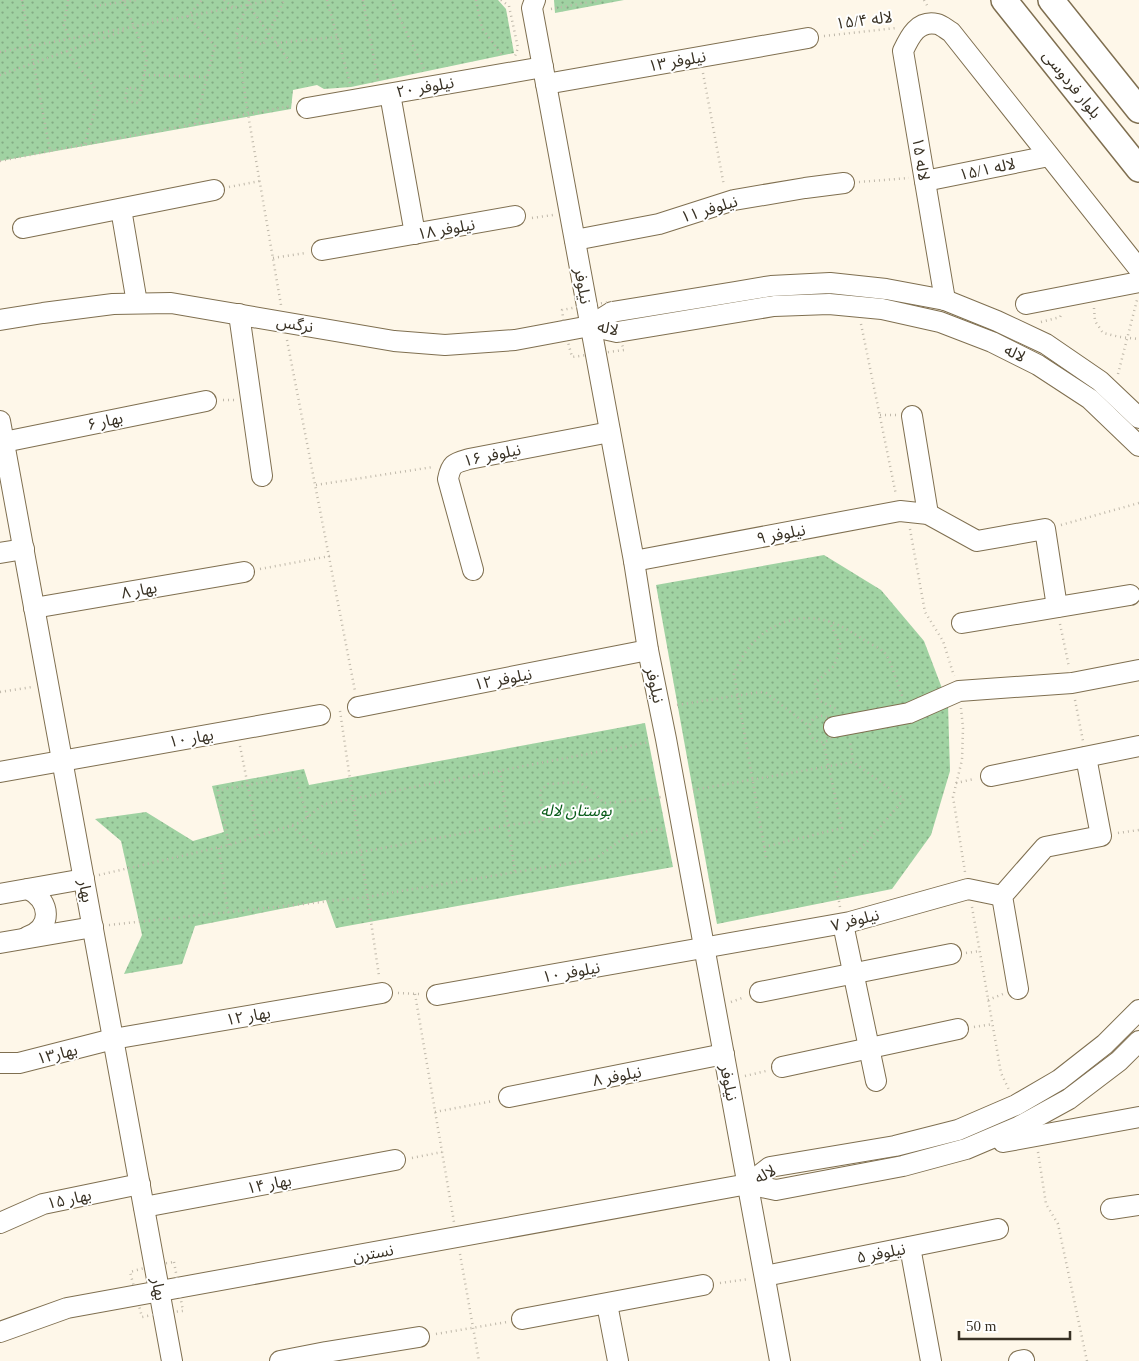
<svg xmlns="http://www.w3.org/2000/svg" width="1139" height="1361" font-family="'Times New Roman','Noto Sans Arabic',serif">
<style>
.grass{fill:url(#grass-dots)}
.lines{fill:none;stroke-linecap:round;stroke-linejoin:round}
.minor-casing{stroke:#7f6f50;stroke-width:22}
.major-casing{stroke:#7f6f50;stroke-width:28}
.path{stroke:#bfb8aa;stroke-width:2.5;stroke-dasharray:1 4;stroke-linecap:butt}
.minor{stroke:#fff;stroke-width:20}
.major{stroke:#fff;stroke-width:25}
.labels{text-anchor:middle;dominant-baseline:central;stroke-width:4;stroke-linejoin:round;paint-order:stroke}
.street-label{font-size:16px;fill:#383124;stroke:#fff}
.park-label{font-size:16px;font-style:italic;fill:#095c1a;stroke:#fff}
</style>
<defs>
<pattern id="grass-dots" width="8" height="8" patternUnits="userSpaceOnUse" patternTransform="scale(1.25)"><rect width="8" height="8" fill="#a0d2a2"/><path d="M2 2h.1M6 6h.1" fill="none" stroke="#83ab84" stroke-width="1.8" stroke-linecap="round"/></pattern>
</defs>
<rect width="100%" height="100%" fill="#fef7e9"/>
<g class="grass">
<path d="M0,0H498L506,9L514,53L351,87L324,89L317,85L293,90L291,109L0,161Z"/>
<path d="M554,0H624L555,13Z"/>
<path d="M824,555L881,590L924,641L948,704L950,771L931,835L892,889L717,924L656,585Z"/>
<path d="M645,723L673,867L336,928L326,900L195,926L182,964L124,974L142,935L121,841L95,819L146,812L193,841L224,832L212,786L304,769L309,785Z"/>
</g>
<g class="lines">
<g class="minor-casing">
<g id="minor">
<path d="M535,0L532,8L634,561L648,650L666,739L780,1361"/>
<path d="M546,84L808,38"/>
<path d="M390,94L415,234"/>
<path d="M307,108L543,67"/>
<path d="M925,181L1049,156"/>
<path d="M121,209L137,303"/>
<path d="M23,228L214,190"/>
<path d="M575,240L659,224L734,200L805,188L844,183"/>
<path d="M322,250L515,216"/>
<path d="M945,300L903,51C910,36 918,20 937,24C942,25 947,30 951,32L1139,269"/>
<path d="M1026,304L1139,282"/>
<path d="M239,314L262,476"/>
<path d="M0,320L43,313L113,304L171,303L394,341L445,345L515,340L590,326L612,312L735,292L771,286L830,283L886,289L945,300L997,321L1046,344L1100,381L1139,418"/>
<path d="M590,326L617,332L774,306L829,304L882,309L940,322L992,342L1038,365L1090,399L1139,446"/>
<path d="M912,416L928,514"/>
<path d="M0,421L172,1361"/>
<path d="M4,442L206,401"/>
<path d="M0,553L24,549"/>
<path d="M634,561L900,511L928,514L977,541L1045,529L1057,607"/>
<path d="M473,570L448,479C451,463 455,463 469,459L610,432"/>
<path d="M34,608L244,572"/>
<path d="M962,623L1130,595"/>
<path d="M358,707L648,650"/>
<path d="M834,727L909,713L959,691L1072,683L1139,670"/>
<path d="M0,772L320,715"/>
<path d="M991,776L1139,746"/>
<path d="M0,894L84,879"/>
<path d="M843,924L876,1081"/>
<path d="M27,937C53,928 51,901 28,889"/>
<path d="M0,943L93,927"/>
<path d="M1018,989L1002,896L1045,847L1101,836L1086,757"/>
<path d="M760,992L951,954"/>
<path d="M437,995L850,922L968,889L1002,896"/>
<path d="M0,1063H19L113,1039L382,993"/>
<path d="M782,1067L958,1029"/>
<path d="M509,1097L724,1054"/>
<path d="M1003,1142L1139,1117"/>
<path d="M748,1184L770,1167L895,1146L958,1130L1016,1105L1059,1080L1105,1044L1139,1010"/>
<path d="M144,1207L395,1160"/>
<path d="M1111,1209L1139,1205"/>
<path d="M0,1223L43,1204L140,1184"/>
<path d="M910,1247L931,1361"/>
<path d="M765,1276L998,1229"/>
<path d="M607,1304L618,1361"/>
<path d="M522,1319L703,1285"/>
<path d="M0,1332L67,1308L748,1184L776,1190L903,1166L966,1149L1018,1127L1069,1099L1119,1061L1139,1041"/>
<path d="M280,1361L326,1352L419,1337"/>
<path d="M1019,1361L1024,1360"/>
</g>
</g>
<g class="major-casing">
<g id="major">
<path d="M1004,0L1139,169"/>
<path d="M1051,0L1139,110"/>
</g>
</g>
<g class="path">
<path d="M22,0L50,151L291,106"/>
<path d="M68,0L64,25L70,39"/>
<path d="M123,0L147,58L139,103L125,101L127,87L141,90"/>
<path d="M224,0L233,7"/>
<path d="M249,0L236,34L248,114L281,305"/>
<path d="M327,0L350,83"/>
<path d="M363,0L378,80"/>
<path d="M391,0L425,71"/>
<path d="M476,0L482,28L503,57"/>
<path d="M501,0L509,6L518,48L515,56"/>
<path d="M924,0L928,7"/>
<path d="M248,5L290,62"/>
<path d="M95,6L136,0"/>
<path d="M551,9L601,0"/>
<path d="M237,34L263,45L284,0"/>
<path d="M824,36L896,28"/>
<path d="M276,43L337,37"/>
<path d="M67,51L100,95L84,145"/>
<path d="M0,52L273,0"/>
<path d="M703,73L724,186"/>
<path d="M0,75L126,30"/>
<path d="M144,75L207,77"/>
<path d="M195,124L215,46L188,16L202,0"/>
<path d="M0,161L50,151"/>
<path d="M859,182L909,178"/>
<path d="M229,187L260,181"/>
<path d="M532,218L553,215"/>
<path d="M273,258L306,253"/>
<path d="M611,302L619,337L624,350L572,357L565,331L562,310L587,305Z"/>
<path d="M1094,308L1095,321L1103,333L1120,337L1139,339"/>
<path d="M1041,322L1060,317L1061,315"/>
<path d="M861,324L896,495"/>
<path d="M287,340L355,691"/>
<path d="M1118,374L1137,300"/>
<path d="M223,400H235"/>
<path d="M880,415H896"/>
<path d="M316,485L433,467"/>
<path d="M1061,525L1139,503"/>
<path d="M910,529L925,612L943,641L954,676"/>
<path d="M260,569L330,556"/>
<path d="M829,621L841,646L834,666L815,683L818,700L836,709"/>
<path d="M1060,624L1069,667"/>
<path d="M0,692L32,687"/>
<path d="M1075,700L1083,741"/>
<path d="M677,705L760,692L766,693L809,726"/>
<path d="M961,708L963,728L962,760L953,797L965,872"/>
<path d="M340,711L379,976"/>
<circle cx="822" cy="729" r="13"/>
<path d="M240,746L258,836"/>
<path d="M500,771L515,872"/>
<path d="M956,783L974,779"/>
<path d="M693,790L853,762L850,741"/>
<path d="M292,826L323,854L361,852L508,825L543,821L540,791L548,784L579,782L592,791L604,803L643,800L661,797"/>
<path d="M1118,833L1139,830"/>
<path d="M229,845L218,790L295,777L308,817"/>
<path d="M764,847L842,828L823,741"/>
<path d="M219,848L228,913"/>
<path d="M766,857L734,674C749,634 788,608 831,622C842,626 851,632 861,638C868,643 878,647 884,652C890,657 899,689 903,698"/>
<path d="M99,875L229,845L258,836L299,823L325,804L650,742"/>
<path d="M840,907L834,874L870,839L904,799L853,762"/>
<path d="M972,907L1001,1073L1009,1090"/>
<path d="M109,925L368,897L395,892L595,859L628,835L666,828"/>
<path d="M966,953L980,951"/>
<path d="M398,993L420,994"/>
<path d="M415,994L454,1222"/>
<path d="M988,1000L1003,994"/>
<path d="M731,1002L745,997"/>
<path d="M974,1027L993,1024"/>
<path d="M745,1076L766,1071"/>
<path d="M435,1112L493,1101"/>
<path d="M1038,1152L1046,1204L1058,1224L1087,1361"/>
<path d="M412,1158L442,1152"/>
<path d="M460,1254L479,1361"/>
<path d="M174,1262L183,1311L163,1313L142,1317L130,1272L155,1265Z"/>
<path d="M720,1283L749,1279"/>
<path d="M436,1334L507,1322"/>
</g>
<use href="#minor" class="minor"/>
<use href="#major" class="major"/>
</g>
<g class="labels">
<g class="street-label">
<text transform="translate(864 20) rotate(-7)">لاله ۱۵/۴</text>
<text transform="translate(677 61) rotate(-10)">نیلوفر ۱۳</text>
<text transform="translate(1072 84) rotate(51)">بلوار فردوسی</text>
<text transform="translate(425 87) rotate(-10)">نیلوفر ۲۰</text>
<text transform="translate(921 159) rotate(81)">لاله ۱۵</text>
<text transform="translate(987 169) rotate(-12)">لاله ۱۵/۱</text>
<text transform="translate(709 209) rotate(-17)">نیلوفر ۱۱</text>
<text transform="translate(446 229) rotate(-10)">نیلوفر ۱۸</text>
<text transform="translate(583 286) rotate(80)">نیلوفر</text>
<text transform="translate(295 324) rotate(10)">نرگس</text>
<text transform="translate(608 328) rotate(13)">لاله</text>
<text transform="translate(1015 353) rotate(26)">لاله</text>
<text transform="translate(105 421) rotate(-12)">بهار ۶</text>
<text transform="translate(492 455) rotate(-12)">نیلوفر ۱۶</text>
<text transform="translate(781 534) rotate(-11)">نیلوفر ۹</text>
<text transform="translate(139 590) rotate(-10)">بهار ۸</text>
<text transform="translate(503 679) rotate(-11)">نیلوفر ۱۲</text>
<text transform="translate(655 685) rotate(77)">نیلوفر</text>
<text transform="translate(191 738) rotate(-10)">بهار ۱۰</text>
<text transform="translate(86 891) rotate(80)">بهار</text>
<text transform="translate(855 920) rotate(-14)">نیلوفر ۷</text>
<text transform="translate(571 972) rotate(-10)">نیلوفر ۱۰</text>
<text transform="translate(248 1016) rotate(-10)">بهار ۱۲</text>
<text transform="translate(57 1054) rotate(-14)">بهار۱۳</text>
<text transform="translate(617 1076) rotate(-11)">نیلوفر ۸</text>
<text transform="translate(729 1083) rotate(79)">نیلوفر</text>
<text transform="translate(765 1174) rotate(-29)">لاله</text>
<text transform="translate(269 1184) rotate(-11)">بهار ۱۴</text>
<text transform="translate(69 1199) rotate(-12)">بهار ۱۵</text>
<text transform="translate(373 1253) rotate(-10)">نسترن</text>
<text transform="translate(881 1253) rotate(-11)">نیلوفر ۵</text>
<text transform="translate(159 1289) rotate(80)">بهار</text>
</g>
<g class="park-label">
<text x="576" y="810">بوستان لاله</text>
</g>
</g>
<path d="M959 1331v8h111v-8" fill="none" stroke="#383124" stroke-width="2.5"/>
<text x="966" y="1331" font-size="15" fill="#383124" stroke="#ffffff" stroke-width="4" paint-order="stroke">50 m</text>
</svg>
